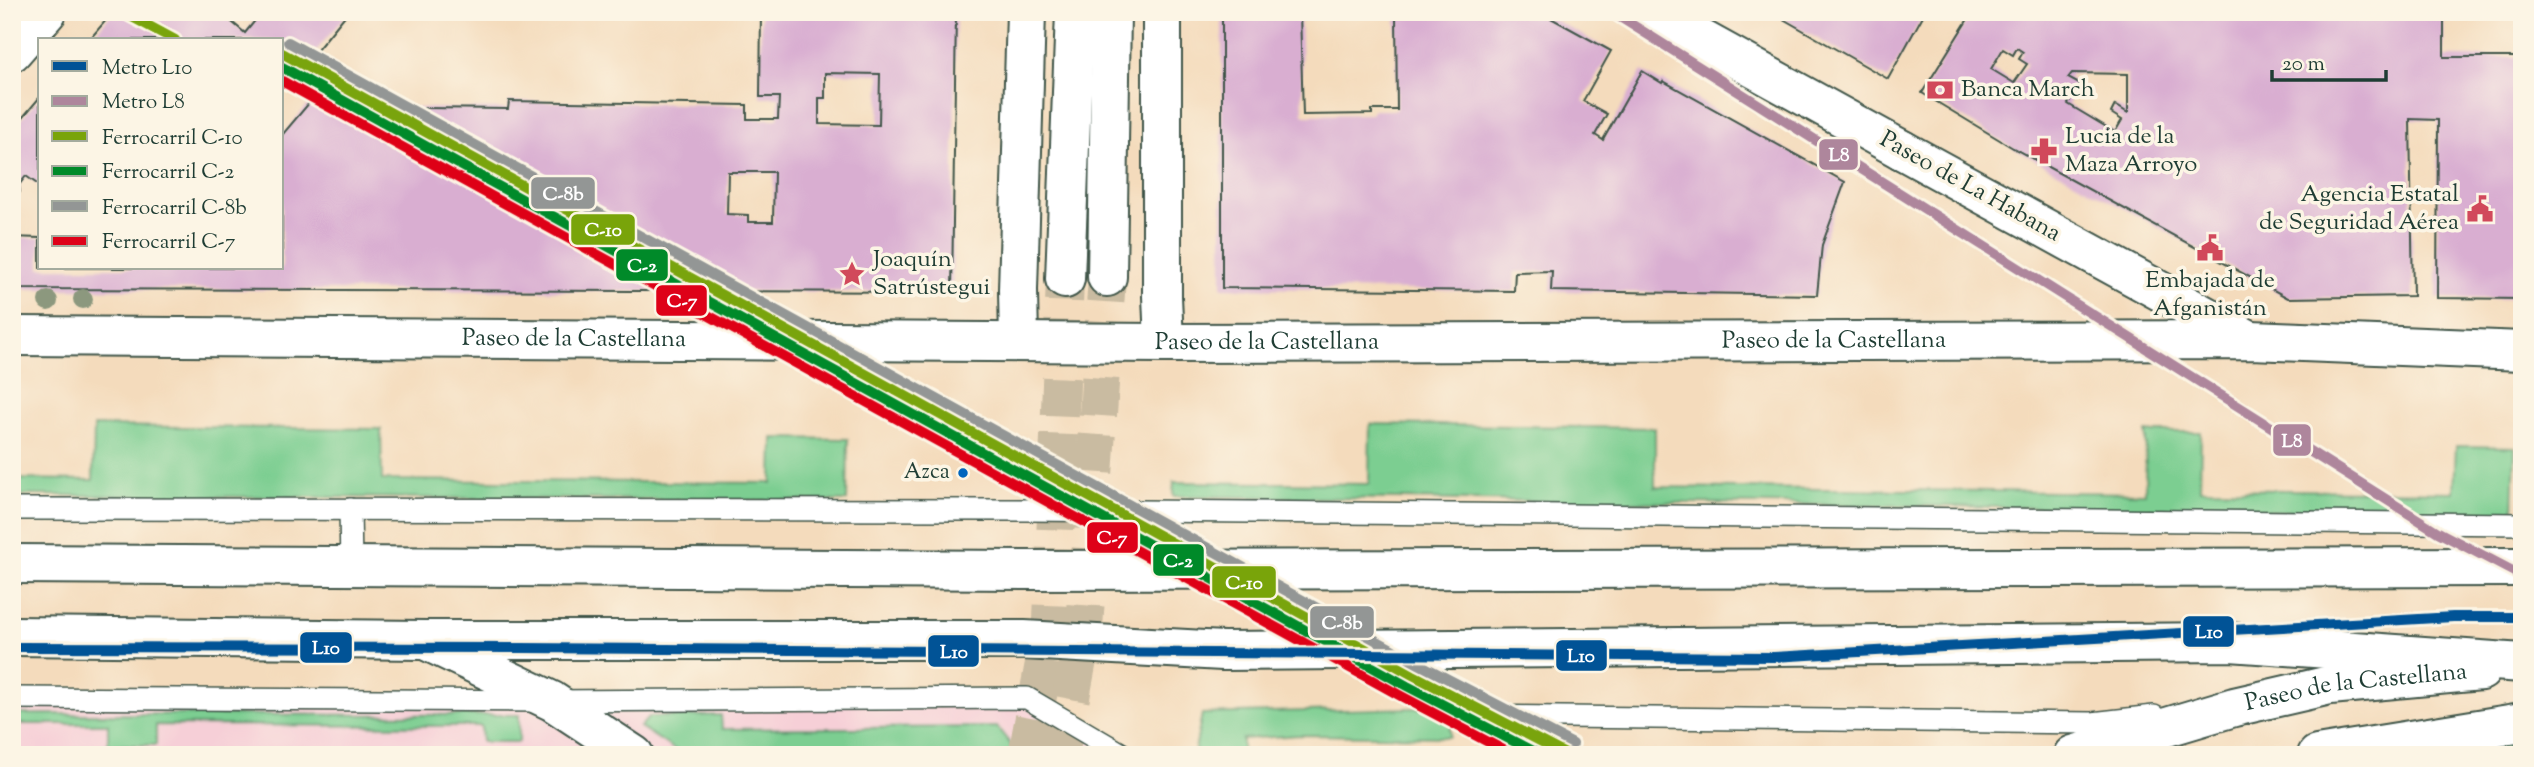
<svg xmlns="http://www.w3.org/2000/svg" width="2534" height="767" font-family="'Sorts Mill Goudy',serif">
<style>
.built{fill:#f6cfd7}
.green{fill:#7bce91;stroke:#4d8662;stroke-width:2}
.building{fill:#d9aed1;fill-rule:evenodd}
.lines{fill:none;stroke-linecap:round;stroke-linejoin:round}
.street-tunnel{stroke:#c9bba1;stroke-width:38;stroke-dasharray:38 19;stroke-linecap:butt}
.lane-casing{stroke:#3f5548;stroke-width:24}
.street-casing{stroke:#3f5548;stroke-width:42}
.secondary-casing{stroke:#3f5548;stroke-width:42}
.highway-casing{stroke:#3f5548;stroke-width:42}
.lane{stroke:#fff;stroke-width:21}
.street{stroke:#fff;stroke-width:38}
.secondary{stroke:#fff;stroke-width:38}
.highway{stroke:#fff;stroke-width:38}
.rail-1-casing{stroke:#fcf5e5;stroke-width:16}
.rail-2-casing{stroke:#fcf5e5;stroke-width:16}
.rail-3-casing{stroke:#fcf5e5;stroke-width:16}
.rail-4-casing{stroke:#fcf5e5;stroke-width:16}
.rail-1{stroke:#79a40a;stroke-width:10}
.rail-2{stroke:#008a29;stroke-width:10}
.rail-3{stroke:#939695;stroke-width:10}
.rail-4{stroke:#de0118;stroke-width:10}
.metro-1-casing{stroke:#fcf5e5;stroke-width:16}
.metro-2-casing{stroke:#fcf5e5;stroke-width:16}
.metro-1{stroke:#015396;stroke-width:10}
.metro-2{stroke:#ae869c;stroke-width:10}
.tree{fill:#8c987e}
.bus-dot{fill:#0065bd;stroke:#fcf5e5;stroke-width:2.5}
.labels{text-anchor:middle;dominant-baseline:central;stroke-width:7;stroke-linejoin:round;paint-order:stroke}
.bus-label{font-size:22px;fill:#1f3d34;stroke:#fcf5e5;text-anchor:end}
.poi-label{font-size:24px;fill:#1f3d34;stroke:#fcf5e5;text-anchor:start}
.street-label{font-size:24px;fill:#1f3d34;stroke:#fcf5e5}
.line-badge{stroke:#fcf5e5;stroke-width:2.5}
.badge-label{font-size:19px;text-anchor:middle;font-weight:bold;fill:#fff}
</style>
<rect width="100%" height="100%" fill="#fcf5e5"/>
<filter id="ink" filterUnits="userSpaceOnUse"><feTurbulence type="fractalNoise" baseFrequency=".0143" numOctaves="2"/><feDisplacementMap in="SourceGraphic" scale="14" xChannelSelector="R" yChannelSelector="G"/><feConvolveMatrix kernelMatrix="1 2 1 2 8 2 1 2 1" color-interpolation-filters="sRGB"/></filter>
<filter id="wash" filterUnits="userSpaceOnUse"><feTurbulence type="fractalNoise" baseFrequency=".00686" numOctaves="4" result="noise"/><feDisplacementMap in="SourceGraphic" scale="28" xChannelSelector="R" yChannelSelector="G"/><feGaussianBlur stdDeviation="1.57" result="paint"/><feColorMatrix in="noise" values="0 0 0 0 0 0 0 0 0 0 0 0 0 0 0 0 0 1.4 0 .05"/><feComposite in="paint" operator="in"/></filter>
<g filter="url(#wash)">
<rect width="100%" height="100%" fill="#f4dbbc"/>
<path class="built" d="M12,698H1027L1124,755H12Z"/>
<g class="green">
<path d="M1370,424L1655,428V487L2145,493L2146,432H2201L2200,489L2454,492L2456,446L2515,447L2513,514L1173,496L1174,482L1369,484Z"/>
<path d="M94,426L381,429L382,480L772,483L773,438L848,439L847,501L12,495V479L93,480Z"/>
<path d="M1450,707V737L1300,735L1242,739V755H1194L1202,714Z"/>
<path d="M12,714L519,715V742H482L481,726L156,725V745H108V724H12Z"/>
<path d="M721,715L722,729L997,727L1019,755H683L640,727L649,717Z"/>
<path d="M2522,736V755H2444L2485,740Z"/>
</g>
<g id="blocks">
<g class="building">
<path d="M113,12H220L245,33L262,12H348L308,61L299,54L282,74V40H89Z"/>
<path d="M761,12H956L952,292L12,289V237L40,238V268H282V135L315,96L337,107L508,109L509,101L747,105V119H778L779,97H760ZM825,73L880,74L879,125L819,124V98H825ZM728,172H774L773,222H748V215L727,214Z"/>
<path d="M1222,12H1300L1303,115L1372,114V110H1397L1396,15L1390,12H1540L1611,51L1583,101L1607,114L1595,135L1603,140L1642,71L1662,83L1663,81L1845,182L1822,245L1817,295L1551,291L1552,271L1515,272L1514,291L1222,288Z"/>
<path d="M1771,12H1925L1888,79Z"/>
<path d="M1957,12H2444V57H2522V299L2437,298L2438,120L2410,119L2413,296L2288,298L2013,148L1922,93L1968,19ZM2017,48L2023,52L2019,59L2027,64L2014,83L1991,69L2003,49L2013,55ZM2072,73L2128,74V113L2115,105L2111,113L2122,120L2115,132L2068,104L2075,92L2088,99L2092,91L2068,78Z"/>
<path d="M40,97V186L26,176L19,185L20,192L12,201V130Z"/>
</g>
</g>
</g>
<g filter="url(#ink)">
<use href="#blocks" fill-opacity="0" stroke="#3f5548" stroke-width="2"/>
<g class="lines">
<g class="street-tunnel">
<path d="M1027,755L1052,620L1065,279"/>
<path d="M1060,755L1084,628L1107,277"/>
</g>
<g class="lane-casing">
<g id="lane">
<path d="M12,509L1027,510L2522,524"/>
<path d="M350,509L351,566"/>
<path d="M12,698L552,701L1027,698L1124,755"/>
<path d="M1474,716L2092,723L2154,716"/>
</g>
</g>
<g class="street-casing">
<g id="street">
<path d="M1162,12V296L1164,343"/>
<path d="M12,52L47,12"/>
<path d="M1902,150L2246,338"/>
<path id="s1" d="M12,336L1164,343L2251,340L2522,351"/>
<path d="M1019,341L1018,290L1026,12"/>
<path d="M425,640L552,701L634,755"/>
<path id="s2" d="M2073,755L2234,707L2330,685L2481,671"/>
<path d="M2317,755L2522,722"/>
</g>
</g>
<g class="secondary-casing">
<g id="secondary">
<path d="M1652,12L1902,150"/>
<path d="M1107,277L1111,12"/>
<path d="M1065,279L1075,12"/>
</g>
</g>
<g class="highway-casing">
<g id="highway">
<path d="M12,564L1026,570L2522,567"/>
<path d="M12,636L425,640H1024L1223,651L2230,642L2522,663"/>
</g>
</g>
<use href="#lane" class="lane"/>
<use href="#street" class="street"/>
<use href="#secondary" class="secondary"/>
<use href="#highway" class="highway"/>
<g class="rail-1-casing">
<g id="rail-1">
<path d="M123,12L175,40"/>
<path d="M282,53L1413,675L1567,755"/>
</g>
</g>
<g class="rail-2-casing">
<path id="rail-2" d="M282,67L1407,686L1540,755"/>
</g>
<g class="rail-3-casing">
<path id="rail-3" d="M288,42L1419,664L1573,744"/>
</g>
<g class="rail-4-casing">
<path id="rail-4" d="M282,81L1401,696L1513,755"/>
</g>
<use href="#rail-1" class="rail-1"/>
<use href="#rail-2" class="rail-2"/>
<use href="#rail-3" class="rail-3"/>
<use href="#rail-4" class="rail-4"/>
<g class="metro-1-casing">
<path id="metro-1" d="M12,647L522,648L1774,657L2453,617H2522"/>
</g>
<g class="metro-2-casing">
<path id="metro-2" d="M1612,12L2438,532L2522,576"/>
</g>
<use href="#metro-1" class="metro-1"/>
<use href="#metro-2" class="metro-2"/>
</g>
<g class="tree">
<circle cx="83" cy="299" r="10"/>
<circle cx="48" cy="301" r="10"/>
</g>
</g>
<defs>
<g id="bank-bare" transform="scale(2.1)"><path d="M-6-4H6V4H-6ZM0-2.3a2.3 2.3 0 1 0 0 4.6a2.3 2.3 0 1 0 0-4.6Z" fill="#d1495b" stroke="#fcf5e5" stroke-width="2.5" paint-order="stroke"/></g>
<g id="pharmacy-bare" transform="scale(2.1)"><path d="M-2-6h4v4h4v4h-4v4h-4v-4h-4v-4h4Z" fill="#d1495b" stroke="#fcf5e5" stroke-width="2.5" paint-order="stroke"/></g>
<g id="civic-bare" transform="scale(2.1)"><path d="M-.6-6.5H3V-4.5H.6V-3L4-1V1h2V6H-6V1h2V-1L-.6-3ZM-1.2 2.5V6h2.4V2.5Z" fill="#d1495b" stroke="#fcf5e5" stroke-width="2.5" paint-order="stroke"/></g>
<g id="sight-bare" transform="scale(2.1)"><path d="M0-6L1.8-2.2L6-1.7L2.9 1.2L3.7 5.4L0 3.3L-3.7 5.4L-2.9 1.2L-6-1.7L-1.8-2.2Z" fill="#d1495b" stroke="#fcf5e5" stroke-width="2.5" paint-order="stroke"/></g>
</defs>
<g fill-rule="evenodd">
<use href="#bank-bare" x="1940" y="90"/>
<use href="#pharmacy-bare" x="2044" y="151"/>
<use href="#civic-bare" x="2480" y="209"/>
<use href="#civic-bare" x="2210" y="248"/>
<use href="#sight-bare" x="852" y="274"/>
</g>
<circle class="bus-dot" cx="963" cy="473" r="6"/>
<g class="labels">
<g class="bus-label">
<text x="950" y="473">Azca</text>
</g>
<g class="poi-label">
<text x="1961" y="90">Banca March</text>
<text x="2065" y="137">Lucia de la<tspan x="2065" dy="28">Maza Arroyo</tspan></text>
<text x="2459" y="195" text-anchor="end">Agencia Estatal<tspan x="2459" dy="28">de Seguridad Aérea</tspan></text>
<text x="873" y="260">Joaquín<tspan x="873" dy="28">Satrústegui</tspan></text>
<text x="2210" y="281" text-anchor="middle">Embajada de<tspan x="2210" dy="28">Afganistán</tspan></text>
</g>
<g class="street-label">
<text transform="translate(1970 187) rotate(29)">Paseo de La Habana</text>
<text stroke="none"><textPath href="#s1" startOffset="562">Paseo de la Castellana</textPath></text>
<text stroke="none"><textPath href="#s1" startOffset="1822">Paseo de la Castellana</textPath></text>
<text stroke="none"><textPath href="#s1" startOffset="1255">Paseo de la Castellana</textPath></text>
<text stroke="none"><textPath href="#s2" startOffset="292">Paseo de la Castellana</textPath></text>
</g>
</g>
<g class="line-badge">
<rect x="1818" y="138" width="41" height="33" rx="7" fill="#ae869c"/>
<rect x="530" y="176" width="66" height="34" rx="7" fill="#939695"/>
<rect x="570" y="213" width="66" height="33" rx="7" fill="#79a40a"/>
<rect x="615" y="248" width="54" height="34" rx="7" fill="#008a29"/>
<rect x="655" y="284" width="53" height="33" rx="7" fill="#de0118"/>
<rect x="2272" y="423" width="40" height="34" rx="7" fill="#ae869c"/>
<rect x="1086" y="521" width="53" height="33" rx="7" fill="#de0118"/>
<rect x="1152" y="543" width="53" height="34" rx="7" fill="#008a29"/>
<rect x="1211" y="565" width="66" height="34" rx="7" fill="#79a40a"/>
<rect x="1309" y="605" width="66" height="34" rx="7" fill="#939695"/>
<rect x="2182" y="615" width="53" height="33" rx="7" fill="#015396"/>
<rect x="299" y="631" width="54" height="33" rx="7" fill="#015396"/>
<rect x="927" y="634" width="53" height="34" rx="7" fill="#015396"/>
<rect x="1555" y="639" width="53" height="33" rx="7" fill="#015396"/>
</g>
<g class="badge-label">
<text x="1839" y="161">L8</text>
<text x="563" y="200">C-8b</text>
<text x="603" y="236">C-10</text>
<text x="642" y="272">C-2</text>
<text x="682" y="307">C-7</text>
<text x="2292" y="447">L8</text>
<text x="1112" y="544">C-7</text>
<text x="1178" y="567">C-2</text>
<text x="1244" y="589">C-10</text>
<text x="1342" y="629">C-8b</text>
<text x="2209" y="638">L10</text>
<text x="326" y="654">L10</text>
<text x="954" y="658">L10</text>
<text x="1581" y="662">L10</text>
</g>
<rect width="2534" height="767" fill="none" stroke="#fcf5e5" stroke-width="42"/>
<rect x="38" y="38" width="245" height="231" fill="#fcf5e5" stroke="#a4ab9e" stroke-width="2"/>
<rect x="52" y="61" width="35" height="10" fill="#015396" stroke="#a4ab9e" stroke-width="2"/>
<text x="102" y="74" font-size="21" fill="#1f3d34">Metro L10</text>
<rect x="52" y="96" width="35" height="10" fill="#ae869c" stroke="#a4ab9e" stroke-width="2"/>
<text x="102" y="108" font-size="21" fill="#1f3d34">Metro L8</text>
<rect x="52" y="131" width="35" height="10" fill="#79a40a" stroke="#a4ab9e" stroke-width="2"/>
<text x="102" y="144" font-size="21" fill="#1f3d34">Ferrocarril C-10</text>
<rect x="52" y="166" width="35" height="10" fill="#008a29" stroke="#a4ab9e" stroke-width="2"/>
<text x="102" y="178" font-size="21" fill="#1f3d34">Ferrocarril C-2</text>
<rect x="52" y="201" width="35" height="10" fill="#939695" stroke="#a4ab9e" stroke-width="2"/>
<text x="102" y="214" font-size="21" fill="#1f3d34">Ferrocarril C-8b</text>
<rect x="52" y="236" width="35" height="10" fill="#de0118" stroke="#a4ab9e" stroke-width="2"/>
<text x="102" y="248" font-size="21" fill="#1f3d34">Ferrocarril C-7</text>
<path d="M2272 70v10h114v-10" fill="none" stroke="#1f3d34" stroke-width="3.5"/>
<text x="2282" y="70" font-size="21" fill="#1f3d34" stroke="#fcf5e5" stroke-width="5" paint-order="stroke">20 m</text>
</svg>
